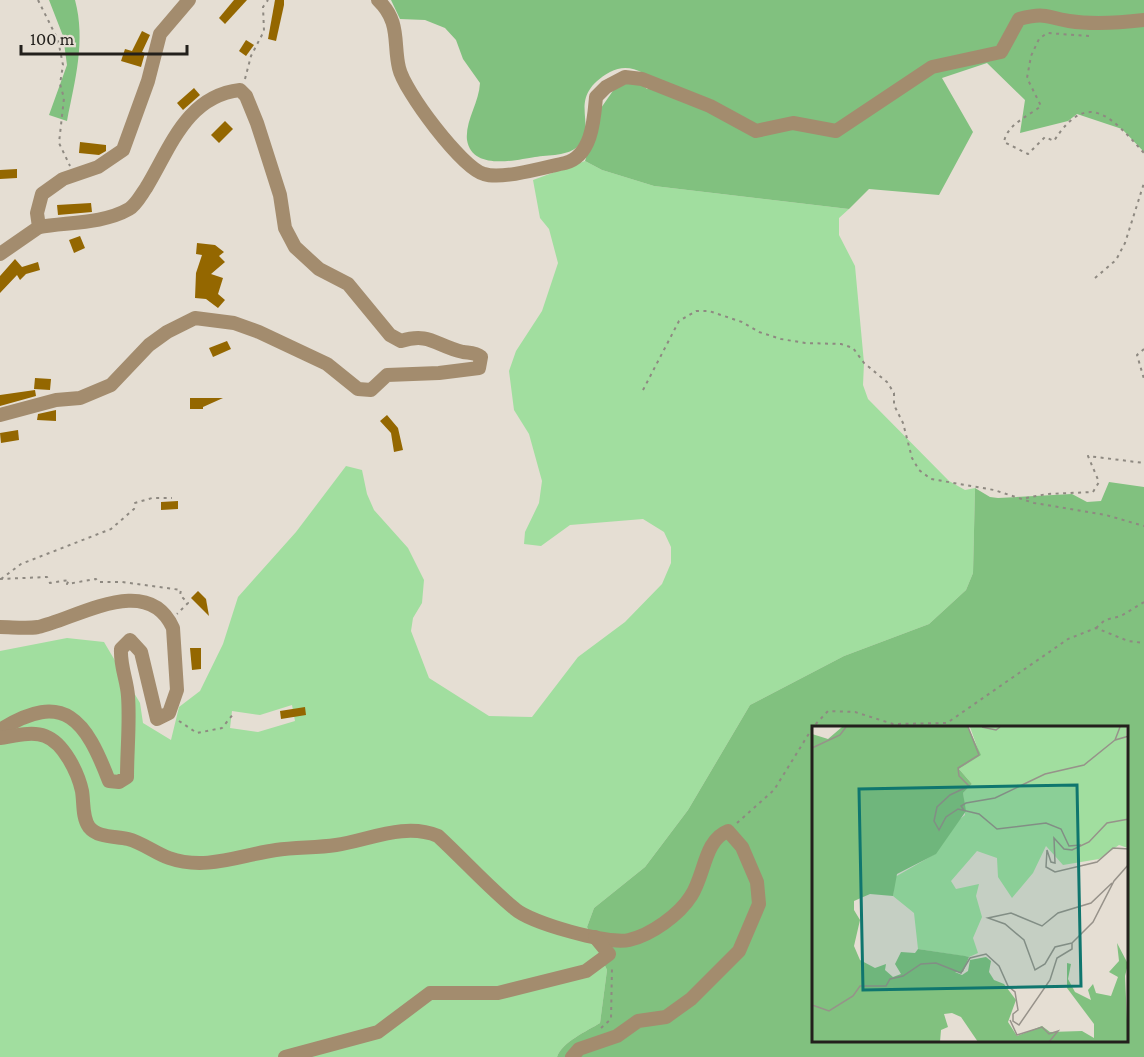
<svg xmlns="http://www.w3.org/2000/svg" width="1144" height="1057" font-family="'Crimson Pro',serif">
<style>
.green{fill:#a1de9f;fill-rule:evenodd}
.forest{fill:#81c17f;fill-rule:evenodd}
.building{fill:#946700}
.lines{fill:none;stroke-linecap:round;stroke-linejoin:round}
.path{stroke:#8e8981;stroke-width:2;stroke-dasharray:3 4.5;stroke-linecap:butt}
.minor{stroke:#a38c6e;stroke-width:14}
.inset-road{fill:none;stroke:#97928a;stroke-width:1.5}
.view{fill:#0f766e;fill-opacity:0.15;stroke:#0f766e;stroke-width:3}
.inset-edge{fill:none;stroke:#23201c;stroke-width:3}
</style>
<rect width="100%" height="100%" fill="#e5ded3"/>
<path class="green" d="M585,161L602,170L654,186L849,209L839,218V235L855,266L864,363L863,385L868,399L949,481L965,490L975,488L973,573L966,590L929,624L844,656L750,705L688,810L645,867L594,908L587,927L607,970L600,1023C587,1031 562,1042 557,1057H0V651L67,638L104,642L140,703L143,723L171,740L179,707L200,691L223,644L238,597L296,532L346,466L362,470L367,494L374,510L408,548L424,580L422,603L413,618L411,631L429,678L489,716L532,717L578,657L625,622L662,584L671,563V547L664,532L643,519L570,525L541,546L524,544L525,532L539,503L542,481L529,434L514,410L509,371L516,351L542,311L558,263L549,229L540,218L533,180ZM292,705L295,721L258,732L230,728L232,711L260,715Z"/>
<g class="forest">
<path d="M49,0H75C86,41 75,80 67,121L49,115L67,65L63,36Z"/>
<path d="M391,0H1144V152L1122,129L1077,114L1068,121L1020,133L1025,100L987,63L942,78L973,132L939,195L869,189L849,209L654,186L602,170L585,161L601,108L617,85L638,82L647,89L659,83C644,72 628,62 610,72C564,98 599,124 578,146C569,156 548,155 535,157C516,160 472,171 467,140C465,121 479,103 480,83L463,59L456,40L445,28L425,20L400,19Z"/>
<path d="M1109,482L1144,487V1057H557C562,1042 587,1031 600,1023L607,970L587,927L594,908L645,867L688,810L750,705L844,656L929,624L966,590L973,573L975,488L990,497L998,498L1072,494L1087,502L1101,501ZM814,727H1128V1040H814Z"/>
</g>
<g class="building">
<path d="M234,0H247L225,24L219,18Z"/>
<path d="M275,0H284V5L276,41L268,39Z"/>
<path d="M142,31L150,35L142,52L145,53L141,67L121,61L125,49L132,51Z"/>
<path d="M246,40L254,45L246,56L239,51Z"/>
<path d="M194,88L200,95L183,110L177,103Z"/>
<path d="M225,121L233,129L219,143L211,135Z"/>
<path d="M80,142L106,145V151L99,155L79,153Z"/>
<path d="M17,169V178L0,179V170Z"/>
<path d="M91,203L92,212L58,215L57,205Z"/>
<path d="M80,236L85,248L74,253L69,240Z"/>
<path d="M197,243L215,245L224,252L219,256L225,262L211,274L223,278L218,294L225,300L218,308L206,299L195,298L196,273L202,255L196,254Z"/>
<path d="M15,259L22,267L38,262L40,270L26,274L20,280L17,275L0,293V276Z"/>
<path d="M227,341L231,349L213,357L209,348Z"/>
<path d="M35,378L51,379L50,390L34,389Z"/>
<path d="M35,390L36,396L0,406V395Z"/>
<path d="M190,398H223L203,407V409H190Z"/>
<path d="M56,410V421L37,420L38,414Z"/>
<path d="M387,415L398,428L403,450L394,452L391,433L380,421Z"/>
<path d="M18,430L19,440L1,443L0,433Z"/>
<path d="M178,501V509L161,510V502Z"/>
<path d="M198,591L206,599L209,616L191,598Z"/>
<path d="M190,648H201V669L192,670Z"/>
<path d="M305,707L306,715L281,719L280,711Z"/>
</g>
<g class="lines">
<g class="path">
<path d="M38,0L58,40L63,65L60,84L64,98L59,143L70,166"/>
<path d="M1089,36L1047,33L1039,39L1031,56L1027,78L1041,106C1029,116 1007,124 1004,142L1028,154L1045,137L1054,141C1088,87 1113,119 1144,153"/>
<path d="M245,79L251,56L264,31L263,7L268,0"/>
<path d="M1095,278L1116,260L1125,243L1144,183"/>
<path d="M1144,349L1137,355L1144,379"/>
<path d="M643,390L679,321L696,311H709L742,322L759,332L781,339L805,343L841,344L853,348L864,363L887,382L894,393V405L903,423L912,458L919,470L931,479L994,490L1034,503L1106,515L1144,526"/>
<path d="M1026,498L1047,494L1093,492L1099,482L1088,456L1144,463"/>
<path d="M0,579L47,577L50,583L69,580L67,584L96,579L98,582H122L181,590L180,595L188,603L177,614"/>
<path d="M1,579L21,564L111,529L134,509L135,503L152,498H172"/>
<path d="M1096,628L1105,620L1121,616L1144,602"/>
<path d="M179,721L197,733L222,728L234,713"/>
<path d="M737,823L774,790L813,727L828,711L855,712L893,724L947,723L1068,639L1096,628L1128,641L1144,643"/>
<path d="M601,1028L611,1019L612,966"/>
</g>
<g class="minor">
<path d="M378,0C401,22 393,43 399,68C404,91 462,168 484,174C502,180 546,167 565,163C592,156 594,120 596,97L606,87L625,77L642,79L710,106L756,131L793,123L836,131L932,67L1001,52L1019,19C1047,12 1044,17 1069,21C1094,25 1119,23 1144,20"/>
<path d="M0,254L39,227L37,213L42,194L63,179L98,167L123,150L148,81L160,34L189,0"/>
<path d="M0,415L56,400L80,398L111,385L149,345L167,332L195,318L234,323L259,332L327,364L358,389L371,390L387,375L439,373L479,368L481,357C475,352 470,353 463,352C436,346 430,332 401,341L390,335L348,284L319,269L295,247L285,228L280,195L257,123L246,96L240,90C186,96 170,149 146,188C141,195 136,205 129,209C103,224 67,222 39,227"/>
<path d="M0,627C12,627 26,629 38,627C78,618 148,572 173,628L177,690L169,713L157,719L141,652L130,640L121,649C120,666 127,680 128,696C130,723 127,750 127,777L119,782L109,781C86,721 65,689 0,730"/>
<path d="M0,738C14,736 32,731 45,736C64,743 78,773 82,791C84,803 82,817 89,827C98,838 115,836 128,839C143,843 155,853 169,858C206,871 240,855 276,850C296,847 316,848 336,845C369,840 405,822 438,836C464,860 488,887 515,909C531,923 609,945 629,940C651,935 679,915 691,896C705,875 704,840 728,831L742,847L757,882L759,904L739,951L691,999L666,1017L638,1021L617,1036L579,1049L572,1057"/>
<path d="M285,1057L378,1032L430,993H498L586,971L609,954L595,937"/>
</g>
</g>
<g transform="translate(812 726)">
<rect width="316" height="316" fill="#e5ded3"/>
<path d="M158,1H314L316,122L307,119L287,133L251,139L234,120L221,147L200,172L186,151L185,132L165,125L139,155L144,163L167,158L164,170L170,191L161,212L166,227L157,231L106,223L102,187L81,170L83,151L123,128L143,97L153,89L151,67L160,58L147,43L168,29Z" fill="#a1de9f"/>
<path d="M30,1H156L169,29L147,43L160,58L151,67L154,85L124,128L85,148L81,170L58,168L42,175V184L48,194L42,220L48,234L63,242L74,238L73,244L81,251L89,248L83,238L89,226L103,227L106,223L153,230L157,231L151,246H143L150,249L156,245L158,234L174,231L179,235L177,246L182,254L192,258L204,274L196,296L205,310L230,300L238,306L270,305L282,312V298L255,262V237L259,238L256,253L263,266L279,274L276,264L281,258L284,267L299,270L306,251L297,246L307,235L305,217L316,238L313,250L316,316H166L149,291L140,287L132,288L136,301L129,304L128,316H0V8L16,13Z" fill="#81c17f"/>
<path class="inset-road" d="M156,1L167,29L146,42L147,50L157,60L138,69L125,81L122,95L127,104L134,91L146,83L167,88L185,103L234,97L249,103L257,120L269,119M170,1L184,4L188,1M308,1L303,14L317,10M0,22L28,9L34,1M152,84L149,80L154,77L183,72L233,48L272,39L303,14M317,93L295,97L277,116L260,124L252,123L242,112L243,137L239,136L235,124L234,141L243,146L285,136L301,122L317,123M260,217L243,221L233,238L223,244L212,214L193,198L176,192L199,187L230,200L246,187L279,177L300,157M0,279L17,285L41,270L48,260H74L78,253L91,250L109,238L124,237L149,247L158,232L174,228L187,240L196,260L203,266L206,284L201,288V295L207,299L238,254L245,232L260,223V217L281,196L302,155L317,138M198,294L205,309L230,301L237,308L246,305L237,316"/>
<path class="view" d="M265,59L269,260L51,264L47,63Z"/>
<rect width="316" height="316" class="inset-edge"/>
</g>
<path d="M21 45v9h166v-9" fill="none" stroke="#23201c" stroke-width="3"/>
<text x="30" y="45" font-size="18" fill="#23201c" stroke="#e5ded3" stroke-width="4.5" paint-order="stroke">100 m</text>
</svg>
